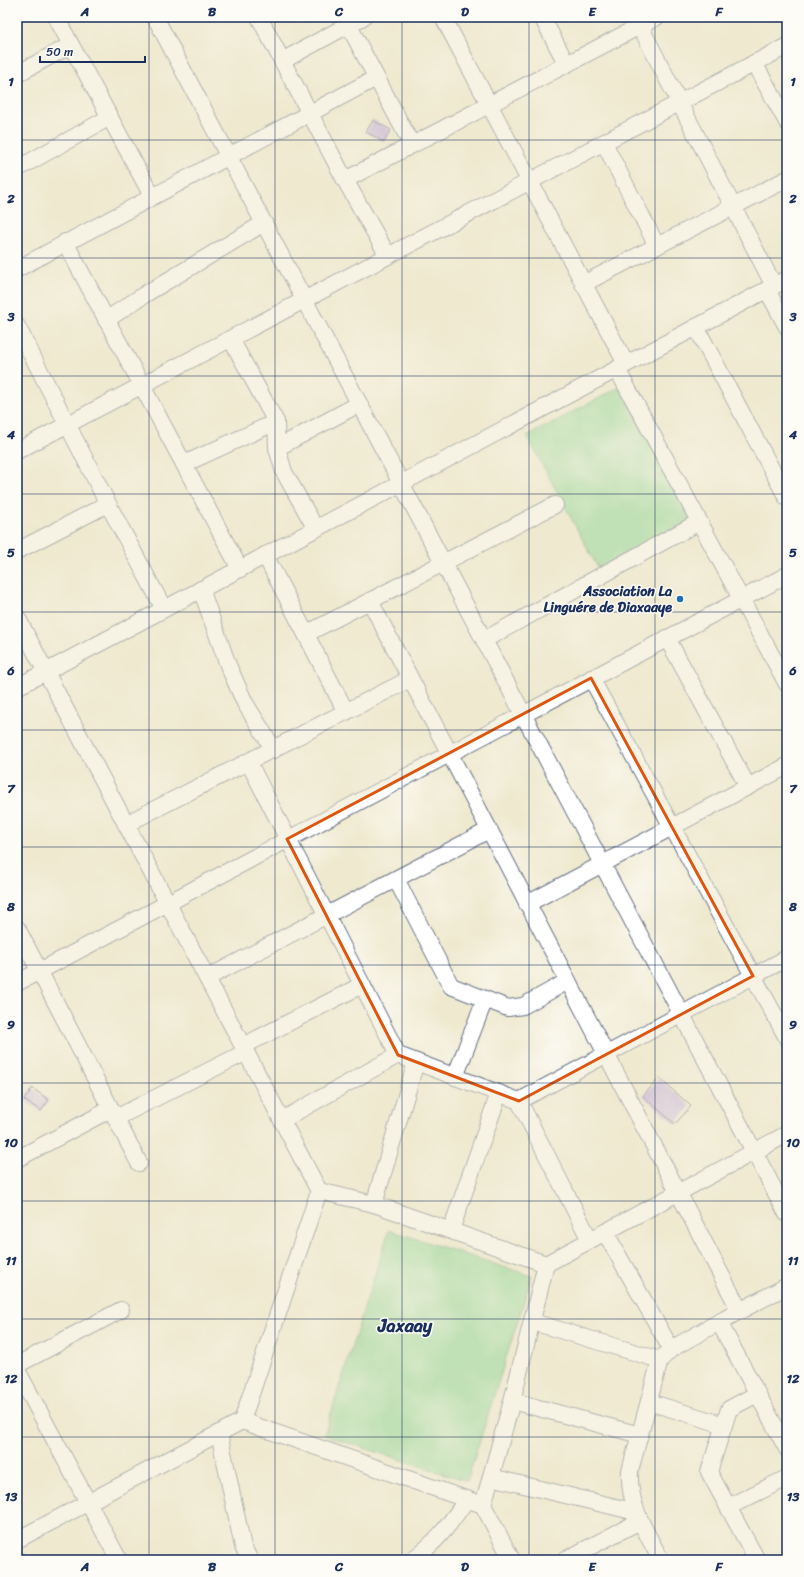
<svg xmlns="http://www.w3.org/2000/svg" width="804" height="1577" font-family="Sriracha,sans-serif">
<style>
.grass{fill:#88d694;stroke:#528279}
.building{fill:#bda4e2}
.lines{fill:none;stroke-linecap:round;stroke-linejoin:round}
.minor-casing{stroke:#657086;stroke-width:18}
.minor{stroke:#fff;stroke-width:16}
.marked{fill:none;stroke:#de5710;stroke-width:3;stroke-linejoin:round}
.grid{fill:none;stroke:#1b2f5e;stroke-width:1;stroke-opacity:0.55}
.poi-dot{fill:#1f6fb2;stroke:#fdfcf7;stroke-width:1.5}
.labels{text-anchor:middle;dominant-baseline:central;stroke-width:3;stroke-linejoin:round;paint-order:stroke}
.poi-label{font-size:14px;font-weight:bold;fill:#1b2f5e;stroke:#fdfcf7;text-anchor:end}
.district-label{font-size:18px;font-weight:bold;fill:#1b2f5e;stroke:#fdfcf7}
.neatline{fill:none;stroke:#1b2f5e;stroke-width:1.5}
.grid-label{font-size:13px;text-anchor:middle;font-weight:bold;fill:#1b2f5e}
</style>
<rect width="100%" height="100%" fill="#fdfcf7"/>
<filter id="ink" filterUnits="userSpaceOnUse"><feTurbulence type="fractalNoise" baseFrequency=".025" numOctaves="2"/><feDisplacementMap in="SourceGraphic" scale="8" xChannelSelector="R" yChannelSelector="G"/><feConvolveMatrix kernelMatrix="1 2 1 2 8 2 1 2 1" color-interpolation-filters="sRGB"/></filter>
<filter id="wash" filterUnits="userSpaceOnUse"><feTurbulence type="fractalNoise" baseFrequency=".012" numOctaves="4" result="noise"/><feDisplacementMap in="SourceGraphic" scale="16" xChannelSelector="R" yChannelSelector="G"/><feGaussianBlur stdDeviation="0.9" result="paint"/><feColorMatrix in="noise" values="0 0 0 0 0 0 0 0 0 0 0 0 0 0 0 0 0 1.4 0 .05"/><feComposite in="paint" operator="in"/></filter>
<g filter="url(#wash)">
<rect width="100%" height="100%" fill="#efe9cf"/>
<g class="grass">
<path d="M620,387L692,520L599,570L527,436Z"/>
<path d="M389,1230L532,1276L467,1481L324,1435Z"/>
</g>
<g id="blocks">
<g class="building">
<path d="M373,120L391,130L384,142L366,132Z"/>
<path d="M659,1078L691,1106L675,1124L643,1096Z"/>
<path d="M32,1088L49,1100L41,1111L24,1100Z"/>
</g>
</g>
</g>
<g filter="url(#ink)">
<use href="#blocks" fill-opacity="0" stroke="#657086" stroke-width="1"/>
<g class="lines">
<g class="minor-casing">
<g id="minor">
<path d="M56,17L152,196"/>
<path d="M155,17L787,1214"/>
<path d="M259,17L345,180L388,256"/>
<path d="M443,17L626,364"/>
<path d="M542,17L566,63"/>
<path d="M348,24L412,145"/>
<path d="M640,26L774,286"/>
<path d="M282,61L363,17"/>
<path d="M754,63L787,122"/>
<path d="M17,74L71,45"/>
<path d="M604,143L657,246"/>
<path d="M17,169L110,117"/>
<path d="M345,180L657,17"/>
<path d="M65,242L240,569"/>
<path d="M17,269L376,78"/>
<path d="M583,284L787,179"/>
<path d="M767,290L787,327"/>
<path d="M106,320L147,293L264,223"/>
<path d="M17,326L108,504L164,609"/>
<path d="M696,327L787,498"/>
<path d="M231,339L276,422L277,448L284,472L316,529"/>
<path d="M617,369L787,684"/>
<path d="M277,448L359,404"/>
<path d="M17,451L787,46"/>
<path d="M184,464L276,422"/>
<path d="M17,551L108,504"/>
<path d="M265,555L346,712"/>
<path d="M201,589L228,665L245,703L274,750"/>
<path d="M370,601L740,1311"/>
<path d="M17,617L319,1191L242,1421L483,1505"/>
<path d="M306,634L555,505"/>
<path d="M667,638L748,787"/>
<path d="M484,640L699,522"/>
<path d="M591,678L787,1038"/>
<path d="M17,687L787,279"/>
<path d="M249,763L398,1055L519,1101L590,1240"/>
<path d="M126,824L410,679"/>
<path d="M396,879L451,986L508,1008L523,1006L568,981"/>
<path d="M527,904L787,766"/>
<path d="M17,928L139,1163"/>
<path d="M207,978L489,830"/>
<path d="M17,983L787,575"/>
<path d="M243,1046L362,985"/>
<path d="M455,1077L485,999"/>
<path d="M519,1101L787,958"/>
<path d="M116,1118L246,1052"/>
<path d="M282,1120L398,1055"/>
<path d="M17,1159L111,1109"/>
<path d="M319,1191L374,1204L546,1264L787,1134"/>
<path d="M374,1204L416,1062"/>
<path d="M451,1230L499,1093"/>
<path d="M605,1232L671,1349"/>
<path d="M533,1322L660,1360"/>
<path d="M719,1322L787,1449"/>
<path d="M17,1365L121,1310"/>
<path d="M17,1370L119,1560"/>
<path d="M512,1401L640,1435"/>
<path d="M649,1402L724,1425"/>
<path d="M219,1433L243,1547L250,1560"/>
<path d="M491,1477L636,1512"/>
<path d="M728,1507L787,1478"/>
<path d="M17,1540L242,1421"/>
<path d="M17,1559V1560"/>
<path d="M412,1560C438,1541 449,1525 467,1499"/>
<path d="M512,1560L483,1505L512,1401L546,1264"/>
<path d="M565,1560L640,1521"/>
<path d="M661,1560C646,1532 628,1505 630,1471L660,1360L671,1349L719,1322L787,1286"/>
<path d="M757,1560L709,1472L729,1409L757,1394"/>
</g>
</g>
<use href="#minor" class="minor"/>
</g>
</g>
<path d="M0 0H804V1577H0ZM591,678L753,976L519,1101L398,1055L287,839Z" fill="#efe9cf" fill-opacity=".55" fill-rule="evenodd"/>
<path class="marked" d="M591,678L753,976L519,1101L398,1055L287,839Z"/>
<path class="grid" d="M149,17V1560M275,17V1560M402,17V1560M529,17V1560M655,17V1560M17,140H787M17,258H787M17,376H787M17,494H787M17,612H787M17,730H787M17,847H787M17,965H787M17,1083H787M17,1201H787M17,1319H787M17,1437H787"/>
<circle class="poi-dot" cx="680" cy="599" r="4"/>
<g class="labels">
<g class="poi-label">
<text x="672" y="591">Association La<tspan x="672" dy="16">Linguére de Diaxaaye</tspan></text>
</g>
<g class="district-label">
<text x="405" y="1326">Jaxaay</text>
</g>
</g>
<rect width="804" height="1577" fill="none" stroke="#fdfcf7" stroke-width="44"/>
<path d="M40 56v6h105v-6" fill="none" stroke="#1b2f5e" stroke-width="2"/>
<text x="46" y="56" font-size="12" fill="#1b2f5e" stroke="#fdfcf7" stroke-width="3" paint-order="stroke">50 m</text>
<rect x="22" y="22" width="760" height="1533" class="neatline"/>
<g class="grid-label">
<text x="85" y="16">A</text>
<text x="212" y="16">B</text>
<text x="339" y="16">C</text>
<text x="465" y="16">D</text>
<text x="592" y="16">E</text>
<text x="719" y="16">F</text>
<text x="11" y="86">1</text>
<text x="793" y="86">1</text>
<text x="11" y="203">2</text>
<text x="793" y="203">2</text>
<text x="11" y="321">3</text>
<text x="793" y="321">3</text>
<text x="11" y="439">4</text>
<text x="793" y="439">4</text>
<text x="11" y="557">5</text>
<text x="793" y="557">5</text>
<text x="11" y="675">6</text>
<text x="793" y="675">6</text>
<text x="11" y="793">7</text>
<text x="793" y="793">7</text>
<text x="11" y="911">8</text>
<text x="793" y="911">8</text>
<text x="11" y="1029">9</text>
<text x="793" y="1029">9</text>
<text x="11" y="1147">10</text>
<text x="793" y="1147">10</text>
<text x="11" y="1265">11</text>
<text x="793" y="1265">11</text>
<text x="11" y="1383">12</text>
<text x="793" y="1383">12</text>
<text x="11" y="1501">13</text>
<text x="793" y="1501">13</text>
<text x="85" y="1571">A</text>
<text x="212" y="1571">B</text>
<text x="339" y="1571">C</text>
<text x="465" y="1571">D</text>
<text x="592" y="1571">E</text>
<text x="719" y="1571">F</text>
</g>
</svg>
